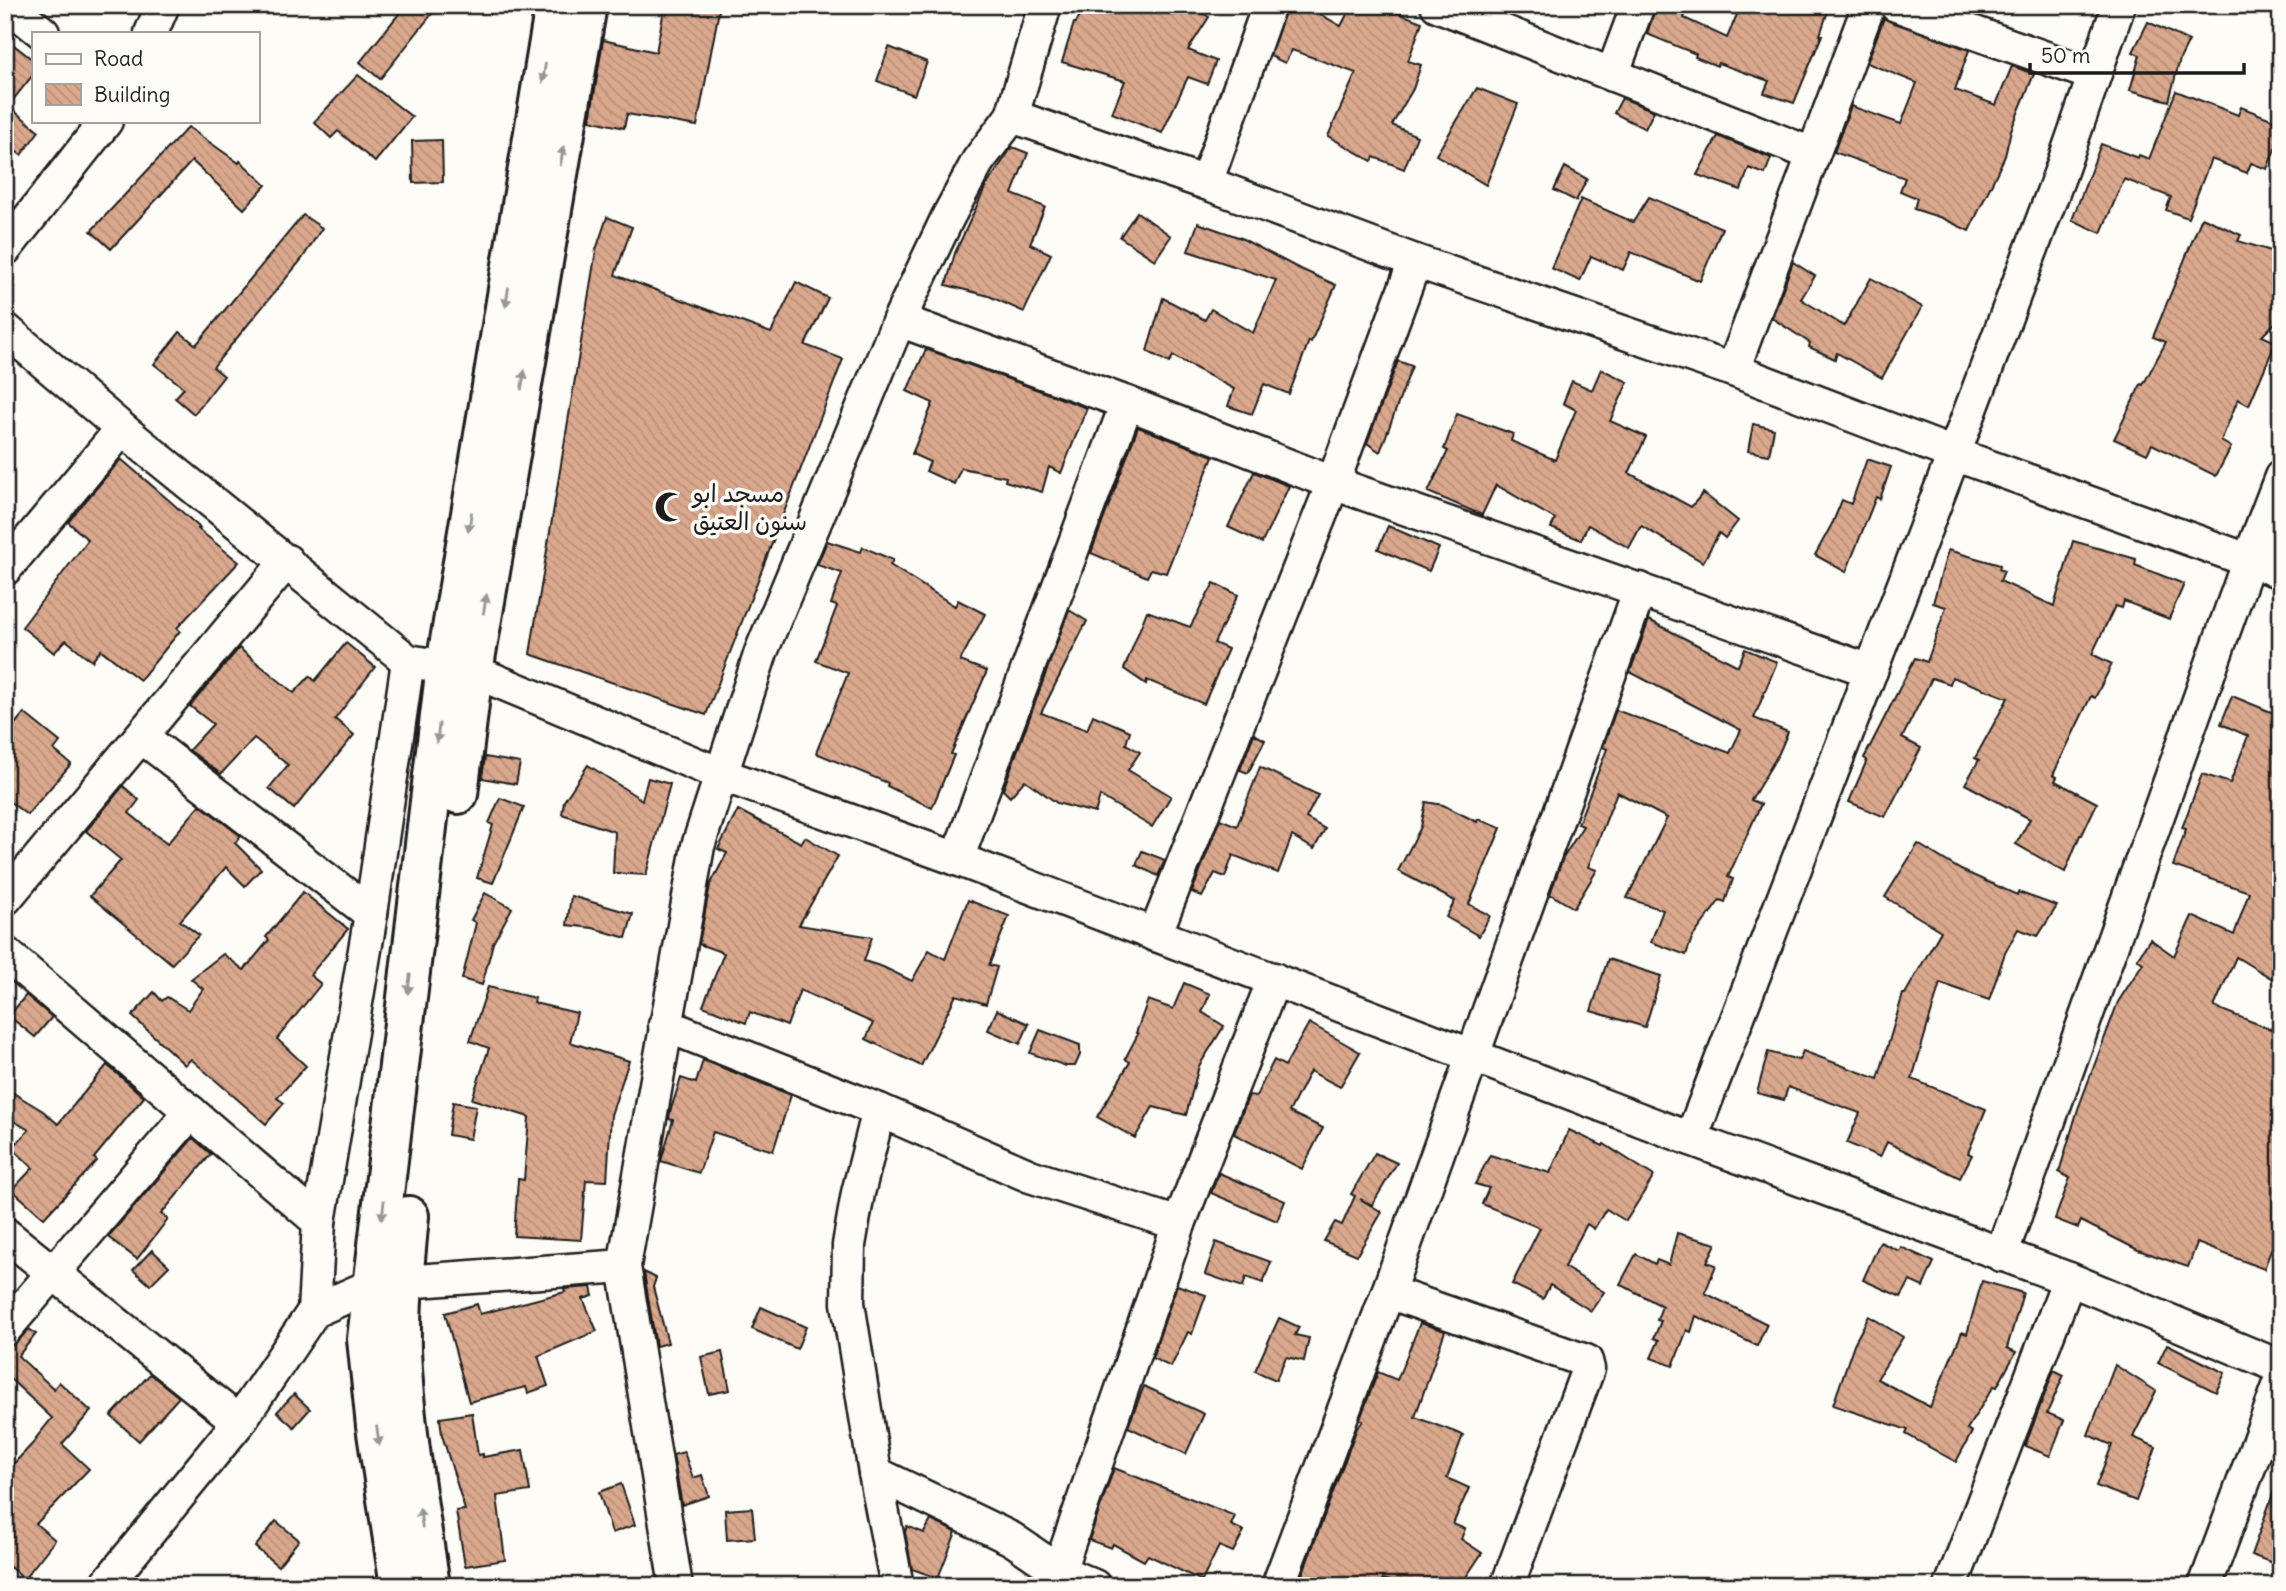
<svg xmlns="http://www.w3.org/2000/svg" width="2286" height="1591" font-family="Delius,'Playpen Sans Arabic',sans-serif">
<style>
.building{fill:url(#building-back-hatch);stroke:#1c1c1c;stroke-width:2}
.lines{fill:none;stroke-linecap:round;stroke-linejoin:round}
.minor-casing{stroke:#1c1c1c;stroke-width:37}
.tertiary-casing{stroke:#1c1c1c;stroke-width:44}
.minor{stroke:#fdfcf7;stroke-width:32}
.tertiary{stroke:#fdfcf7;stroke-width:38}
.oneway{fill:#989794}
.labels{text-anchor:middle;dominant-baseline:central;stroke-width:7;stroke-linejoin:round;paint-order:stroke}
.poi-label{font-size:24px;fill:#1c1c1c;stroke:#fdfcf7;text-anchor:start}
</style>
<defs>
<pattern id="building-back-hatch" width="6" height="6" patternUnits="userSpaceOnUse" patternTransform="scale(1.75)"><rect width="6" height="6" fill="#daa88d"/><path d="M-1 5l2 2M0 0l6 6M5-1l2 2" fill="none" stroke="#ba9079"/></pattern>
</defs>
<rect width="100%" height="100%" fill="#fdfcf7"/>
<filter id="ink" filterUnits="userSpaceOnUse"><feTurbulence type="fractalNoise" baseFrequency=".0143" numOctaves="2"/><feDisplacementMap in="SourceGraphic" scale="14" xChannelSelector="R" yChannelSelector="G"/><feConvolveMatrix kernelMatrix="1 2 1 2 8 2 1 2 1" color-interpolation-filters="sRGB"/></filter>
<g filter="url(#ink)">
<g class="building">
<path d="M406,5H439L380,79L360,62Z"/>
<path d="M665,5H720L697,126L627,114L624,128L590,120L603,40L656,52Z"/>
<path d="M1085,5H1189L1209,17L1188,50L1216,61L1207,84L1188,77L1162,133L1112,113L1125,81L1062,62L1074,23H1076Z"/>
<path d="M1287,5H1304L1341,26L1352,5H1377L1422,22L1408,61L1421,65L1413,89L1392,125L1417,136L1404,169L1374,157L1372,161L1328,136L1356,73L1292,50L1285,63L1270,56Z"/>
<path d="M1656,5H1689L1684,18L1727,38L1741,5H1830L1820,35H1822L1794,103L1764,93L1769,81L1718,63L1717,66L1695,57L1696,54L1647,34Z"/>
<path d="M1884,18L1969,50L1955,90L1996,105L2012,66L2034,74L2011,130L2005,156L1969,231L1942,218L1914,209L1917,198L1900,191L1905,178L1834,152L1851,106L1901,124L1917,83L1867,63Z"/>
<path d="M2148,22L2189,41L2180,59L2169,101L2130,90L2140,55L2133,52Z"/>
<path d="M5,38L33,60V75L8,106L39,131L21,155L5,143Z"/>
<path d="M889,47L927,62L914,95L877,81Z"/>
<path d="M358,75L412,117L375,162L338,131L331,138L314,122Z"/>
<path d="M1477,88L1518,104L1486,185L1436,155Z"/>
<path d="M2176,91L2238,115L2241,107L2281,123V134L2267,169L2251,163L2247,173L2211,159L2188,218L2166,210L2171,197L2124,179L2101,233L2072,220L2101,144L2138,158L2139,155L2149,159Z"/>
<path d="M1622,98L1654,111L1645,129L1614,113Z"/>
<path d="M188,127L239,163L240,161L266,185L244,209L192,161L111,249L91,231Z"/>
<path d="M1718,136L1771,158L1765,174L1749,168L1741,190L1697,175Z"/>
<path d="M442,140L443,182L413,183L412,141Z"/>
<path d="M1012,147L1028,153L1012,194L1045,207L1030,244L1051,254L1024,312L989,296L946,285L955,253L986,186Z"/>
<path d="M1565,167L1587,179L1576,201L1554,190Z"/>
<path d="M1649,197L1722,228L1700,281L1631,252L1623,270L1591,256L1580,281L1551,268L1581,199L1633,222Z"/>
<path d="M1137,212L1171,236L1155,260L1120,237Z"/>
<path d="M303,215L322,228L302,259L213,367L224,376L194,414L175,398L184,388L154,364L180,332L196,345Z"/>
<path d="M607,217L632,227L615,275L771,333L796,282L828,298L805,345L843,359L706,715L530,654L596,250Z"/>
<path d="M2202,217L2241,235L2238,241L2281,254V317L2262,336L2276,342L2249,405L2238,399L2221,441L2231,447L2216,476L2152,444L2147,454L2114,439L2141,384L2143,385L2166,342L2153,337Z"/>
<path d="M1198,223L1241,238L1294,266L1336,285L1311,342L1309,341L1289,394L1264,384L1252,414L1228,406L1234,389L1173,356L1169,363L1147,351L1163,298L1205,320L1211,309L1253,333L1276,280L1188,251Z"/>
<path d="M1793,262L1815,276L1801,299L1844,326L1871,278L1922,307L1882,378L1837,353L1835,359L1809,347L1810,343L1772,318Z"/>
<path d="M926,349L1087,408L1061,473L1049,467L1042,492L1005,481L1006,477L961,468L954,484L926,471L930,462L912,454L933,403L907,391Z"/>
<path d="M1398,361L1412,366L1380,452L1367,443Z"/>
<path d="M1601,369L1628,382L1610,421L1646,437L1629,473L1691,507L1703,493L1738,521L1725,538L1719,533L1703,562L1641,526L1629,548L1588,525L1581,540L1551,528L1555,519L1496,485L1482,515L1428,492L1448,451L1444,449L1457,414L1513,434L1511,441L1555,460L1576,410L1563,403L1572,381L1592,390Z"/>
<path d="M1753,424L1774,429L1769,455L1748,451Z"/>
<path d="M1138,427L1213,456L1166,573L1151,569L1147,577L1091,553Z"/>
<path d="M121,459L171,502L200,528L198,529L239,562L177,628L180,631L140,680L101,650L92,661L66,640L54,653L22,627L88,540L68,522Z"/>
<path d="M1867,459L1891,467L1880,499L1876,497L1846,572L1815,555L1833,522L1842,500L1851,504Z"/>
<path d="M1254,472L1289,486L1262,543L1228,527Z"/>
<path d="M1388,526L1439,548L1429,571L1378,549Z"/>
<path d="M827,541L861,552L863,547L893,560L890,565L955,606L958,600L985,614L960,661L987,671L951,754L954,755L932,808L887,786L888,783L816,753L848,673L816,661L837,606L831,604L842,573L817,565Z"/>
<path d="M2073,541L2136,559L2135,565L2184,584L2169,619L2124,601L2122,608L2115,606L2092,654L2112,664L2095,698L2091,696L2053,775L2057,777L2055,781L2097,803L2082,835H2080L2065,872L2016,844L2030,819L1965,784L1979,760L1975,758L2008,698L1952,677L1950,684L1932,678L1902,738L1921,748L1885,817L1849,802L1867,760L1864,758L1915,658L1927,662L1946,607L1933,603L1948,550L2000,565L1999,569L2004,571L2000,581L2054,606Z"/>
<path d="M1214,583L1238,595L1214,643L1228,649L1204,704L1147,680L1146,684L1124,669L1147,611L1190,627Z"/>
<path d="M1069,610L1087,621L1041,713L1087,730L1093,715L1130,731L1126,744L1140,752L1128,770L1171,796L1152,827L1100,796L1095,813L1057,803L1025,780L1010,797L1003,790Z"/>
<path d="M1649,620L1738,666L1745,649L1777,662L1754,718L1788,732L1779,753L1751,800L1761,804L1728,877L1733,879L1725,902L1720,900L1692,938L1686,955L1651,942L1663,910L1627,898L1667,818L1617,792L1588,867L1597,870L1574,908L1550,894L1563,858L1583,826L1578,824L1607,749L1603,747L1616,710L1730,753L1741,730L1630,672Z"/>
<path d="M346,643L375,667L335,719L354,735L294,809L269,788L288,765L254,738L221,774L189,750L213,724L190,706L239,648L294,693L310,676L315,681Z"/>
<path d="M2232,696L2281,716V984L2236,957L2214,1007L2281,1033V1223L2264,1269L2197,1243L2188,1267L2138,1250L2081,1221L2078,1228L2055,1219L2070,1178L2059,1172L2078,1109L2118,1002L2143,963L2137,959L2150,939L2174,956L2192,916L2234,935L2249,892L2173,866L2186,829L2182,828L2202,774L2230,783L2248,736L2221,724Z"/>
<path d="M24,713L60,742L54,750L71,764L27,815L5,798V736Z"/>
<path d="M1254,734L1265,740L1248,773L1240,770Z"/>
<path d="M485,757L520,763L516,784L482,778Z"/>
<path d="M588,765L642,800L648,778L670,784L646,875L613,873L615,832L562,814L564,801Z"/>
<path d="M1260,767L1318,795L1306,818L1325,829L1314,849L1292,836L1278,873L1233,855L1225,877L1215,873L1202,897L1192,892L1220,819L1237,826Z"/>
<path d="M123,786L139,800L129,813L167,844L200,805L241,836L235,843L261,869L245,886L226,867L180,921L199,935L172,964L90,896L121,860L86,831Z"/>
<path d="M500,798L524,807L493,883L477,878L493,825L489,823Z"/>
<path d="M1426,802L1443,805L1477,822L1478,819L1501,828L1469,904L1490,916L1479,936L1446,917L1455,901L1398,871L1421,827Z"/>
<path d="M738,810L801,843L805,837L838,856L799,925L872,937L864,961L883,967L912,981L929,950L945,959L968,900L1009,916L989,965L997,967L986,1004L956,995L921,1066L866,1039L873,1023L800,990L787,1026L750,1012L746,1023L703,1006L724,953L699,944L710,885L727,853L718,849Z"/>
<path d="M1918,844L1961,870L2017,895L2018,892L2057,906L2038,936L2018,929L2005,953L1989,1000L1940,983L1912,1079L1986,1109L1968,1153L1972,1155L1960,1178L1887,1142L1880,1157L1847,1143L1860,1113L1788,1087L1784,1100L1757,1093L1768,1052L1799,1060L1803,1051L1878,1079L1903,994H1905L1941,931L1885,897Z"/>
<path d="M1142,851L1165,860L1158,876L1136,865Z"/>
<path d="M303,892L348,929L310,975L321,984L277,1039L306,1066L277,1098L284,1103L266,1124L191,1059L185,1065L132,1016L154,992L162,1001L167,997L188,1010L203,989L191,979L223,954L244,970L269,940L266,937Z"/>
<path d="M485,893L512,908L493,943L482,985L462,979L476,923L471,920Z"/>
<path d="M571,896L633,914L626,938L593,928L567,925Z"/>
<path d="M1608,959L1661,976L1645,1027L1591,1011Z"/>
<path d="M1184,983L1210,994L1202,1012L1224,1026L1199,1066L1186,1115L1153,1107L1135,1138L1097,1117L1130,1062L1125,1059L1138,1034L1136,1033L1148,1000L1173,1009Z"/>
<path d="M488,987L535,998L534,1003L577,1013L570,1042L629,1061L611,1115L607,1181L586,1180L581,1240L514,1236L518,1179L524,1180L529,1117L472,1099L489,1048L470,1041Z"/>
<path d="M26,995L52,1017L35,1037L9,1016Z"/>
<path d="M997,1010L1029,1024L1020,1044L988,1030Z"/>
<path d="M1309,1023L1360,1052L1340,1087L1310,1071L1289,1112L1323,1128L1302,1169L1234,1134L1249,1095L1256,1096L1274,1060L1285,1066Z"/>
<path d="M1040,1030L1080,1045V1055L1075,1066H1066L1030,1053Z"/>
<path d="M703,1060L791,1095L773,1151L713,1132L699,1173L661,1161L673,1120L669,1119L670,1112L681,1078L696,1083Z"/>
<path d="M107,1065L144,1097L94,1158L97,1161L44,1218L12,1190L33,1168L12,1148L29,1130L5,1116V1088L43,1111L58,1124Z"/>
<path d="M453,1102L476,1106L470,1139L448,1135Z"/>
<path d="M1569,1130L1603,1146L1604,1144L1654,1176L1626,1221L1606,1209L1594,1229L1587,1224L1564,1267L1604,1292L1591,1311L1550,1285L1543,1299L1512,1284L1540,1228L1482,1204L1489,1188L1475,1184L1490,1155L1550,1173Z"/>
<path d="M193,1138L211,1154L161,1214L168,1219L137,1259L108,1237Z"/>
<path d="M1375,1153L1397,1163L1372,1205L1360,1199L1382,1212L1357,1255L1324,1241L1335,1222L1342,1225L1355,1196L1351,1194Z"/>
<path d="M1219,1173L1285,1201L1277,1221L1211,1193Z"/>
<path d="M1677,1233L1716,1244L1707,1262L1716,1265L1705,1293L1767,1324L1757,1346L1696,1316L1691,1332L1687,1330L1673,1366L1651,1358L1659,1340L1654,1338L1661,1321L1657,1320L1662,1306L1620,1284L1636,1254L1655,1264L1657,1260L1669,1265Z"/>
<path d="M1216,1242L1271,1262L1263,1283L1246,1277L1243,1287L1205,1274Z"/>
<path d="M1880,1242L1899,1251L1901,1247L1934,1262L1923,1287L1910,1281L1901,1297L1863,1280Z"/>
<path d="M152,1250L169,1266L150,1285L133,1270Z"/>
<path d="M644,1272L656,1278L653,1287L668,1343L656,1346Z"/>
<path d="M1982,1281L2023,1293L2007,1348L2016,1352L1997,1387L1994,1386L1967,1429L1972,1432L1956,1462L1906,1434L1908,1430L1833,1405L1854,1344L1869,1316L1903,1337L1877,1379L1930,1407L1962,1332L1967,1334Z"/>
<path d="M1177,1285L1206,1295L1192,1334L1188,1332L1171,1367L1152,1358Z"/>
<path d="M591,1287L593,1296L583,1299L597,1331L538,1356L548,1386L528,1393L526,1387L469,1402L445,1313L477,1304L480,1314L565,1292L564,1289Z"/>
<path d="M761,1307L806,1327L797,1349L752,1329Z"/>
<path d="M1279,1318L1299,1327L1295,1335L1309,1338L1304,1361L1286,1357L1276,1380L1255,1371Z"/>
<path d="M1420,1323L1445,1331L1415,1417L1463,1435L1447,1478L1469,1488L1453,1524L1465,1529L1461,1539L1482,1553L1460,1586H1407L1383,1579L1378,1586H1298L1357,1428L1363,1421L1360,1419L1378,1372L1397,1380Z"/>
<path d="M29,1329L36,1334L18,1356L54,1389L59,1382L91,1411L62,1444L89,1469L36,1524L55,1540L24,1579L5,1563V1473L37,1439L36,1438L52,1418L5,1374V1347L18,1341Z"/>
<path d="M2167,1344L2225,1373L2216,1392L2158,1363Z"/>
<path d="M722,1352L730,1390L709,1394L701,1357Z"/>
<path d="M2115,1365L2156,1391L2133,1437L2156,1447L2136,1501L2096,1486L2112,1445L2088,1435Z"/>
<path d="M2054,1370L2064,1375L2047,1413L2064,1420L2050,1456L2025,1446Z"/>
<path d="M150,1374L179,1397L139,1441L111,1416Z"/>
<path d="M1144,1386L1204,1414L1186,1454L1128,1427Z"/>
<path d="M294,1394L310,1409L294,1427L277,1412Z"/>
<path d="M472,1413L478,1455L483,1454V1457L523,1450L530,1491L497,1496L505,1560L465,1566L456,1511L465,1510L442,1435L440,1418Z"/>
<path d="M684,1452L693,1478L702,1475L709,1496L682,1505L673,1455Z"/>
<path d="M1114,1468L1235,1516L1231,1525L1244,1531L1233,1552L1219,1546L1202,1581L1148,1555L1144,1561L1113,1544L1111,1548L1089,1540Z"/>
<path d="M2278,1480H2281V1566L2251,1555Z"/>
<path d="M621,1484L635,1525L612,1533L599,1492Z"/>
<path d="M752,1508L755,1538L727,1540L725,1510Z"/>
<path d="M931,1520L956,1532L938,1578L912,1569L905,1532L907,1526L924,1533Z"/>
<path d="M276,1521L299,1540L278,1566L255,1547Z"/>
</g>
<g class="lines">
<g class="minor-casing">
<g id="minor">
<path d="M8,5L43,33"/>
<path d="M1437,5L1812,154"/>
<path d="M1896,5L2094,75"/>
<path d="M151,33L163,5"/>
<path d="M1612,75L1638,5"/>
<path d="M1012,116L1206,183L1415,261L1733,370L1954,454L2281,572"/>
<path d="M1206,183L1269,5"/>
<path d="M5,249L106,121"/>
<path d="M899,320L1127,403L1333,483L1871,671"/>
<path d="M5,329L122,429L408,661L473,671L720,774L957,859L1691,1139L2069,1279L2281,1367"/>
<path d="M1733,370L1869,5"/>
<path d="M5,569L122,429"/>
<path d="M142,737L371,914"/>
<path d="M957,859L1127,403"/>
<path d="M5,899L287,561"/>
<path d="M1155,935L1333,483L1415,261"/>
<path d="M5,953L319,1222L314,1311"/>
<path d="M665,1025L879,1110L1030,1176L1179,1224"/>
<path d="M879,1110L858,1193L849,1245L848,1303L875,1473L897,1586"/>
<path d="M1691,1139L1954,454L2060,174L2119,5"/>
<path d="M319,1222L371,914L408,661"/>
<path d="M5,1234L239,1422"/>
<path d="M2001,1255L2249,560L2281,477"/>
<path d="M1388,1292L1586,1361L1588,1369L1507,1586"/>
<path d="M5,1329L191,1112"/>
<path d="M875,1473L1012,1539L1059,1571L1094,1586"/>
<path d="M1059,1571L1179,1224L1274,979"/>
<path d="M105,1586L239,1422L314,1311L375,1284L624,1266"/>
<path d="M676,1586L624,1266L698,846L761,652L899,320L948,217L978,161L1012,116L1045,5"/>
<path d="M1278,1586L1388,1292L1640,589"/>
<path d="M1951,1586L2069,1279"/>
<path d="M2205,1586L2281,1381"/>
</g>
</g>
<g class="tertiary-casing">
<g id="tertiary">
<path d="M458,794L473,671L587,5"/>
<path d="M409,1216C405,1260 400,1305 401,1350C404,1429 419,1508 430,1586"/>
<path d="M400,1586L376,1426L367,1339L446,665L555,5"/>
</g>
</g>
<use href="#minor" class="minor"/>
<use href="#tertiary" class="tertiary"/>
</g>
<defs><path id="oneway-solid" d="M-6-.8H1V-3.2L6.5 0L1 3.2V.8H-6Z" transform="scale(1.75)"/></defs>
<g class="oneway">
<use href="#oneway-solid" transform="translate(544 73) rotate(99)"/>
<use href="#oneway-solid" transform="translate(562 156) rotate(-80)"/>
<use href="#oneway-solid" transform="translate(507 297) rotate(99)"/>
<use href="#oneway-solid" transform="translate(523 380) rotate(-80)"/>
<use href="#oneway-solid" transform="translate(470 522) rotate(99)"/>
<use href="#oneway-solid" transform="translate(485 604) rotate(-80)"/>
<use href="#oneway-solid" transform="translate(438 733) rotate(97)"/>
<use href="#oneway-solid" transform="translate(409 984) rotate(97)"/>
<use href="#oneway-solid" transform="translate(383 1210) rotate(97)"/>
<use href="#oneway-solid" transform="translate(378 1436) rotate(82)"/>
<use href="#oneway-solid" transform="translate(421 1518) rotate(-98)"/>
</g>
</g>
<defs>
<g id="mosque-bare" transform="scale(2.415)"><path d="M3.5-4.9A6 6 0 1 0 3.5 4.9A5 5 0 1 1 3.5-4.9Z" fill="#1c1c1c" stroke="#fdfcf7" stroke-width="2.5" paint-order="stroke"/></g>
</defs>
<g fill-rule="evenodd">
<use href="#mosque-bare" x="670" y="507"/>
</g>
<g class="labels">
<g class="poi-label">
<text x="693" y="493">مسجد ابو<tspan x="693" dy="28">سنون العتيق</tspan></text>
</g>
</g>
<rect width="2286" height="1591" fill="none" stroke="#fdfcf7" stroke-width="28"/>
<rect x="14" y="14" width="2258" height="1563" fill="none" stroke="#1c1c1c" stroke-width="2.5" filter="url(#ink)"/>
<rect x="32" y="32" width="228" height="91" fill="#fdfcf7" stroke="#a3a29f" stroke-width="2"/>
<rect x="46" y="54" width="35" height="10" fill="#fdfcf7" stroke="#a3a29f" stroke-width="2"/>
<text x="94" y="66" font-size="21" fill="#1c1c1c">Road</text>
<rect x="46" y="84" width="35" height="21" fill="url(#building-back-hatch)" stroke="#a3a29f" stroke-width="2"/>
<text x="94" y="102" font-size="21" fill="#1c1c1c">Building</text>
<path d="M2030 63v10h214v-10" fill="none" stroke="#1c1c1c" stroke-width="3.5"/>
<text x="2041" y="63" font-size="21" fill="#1c1c1c" stroke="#fdfcf7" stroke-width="5" paint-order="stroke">50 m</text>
</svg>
